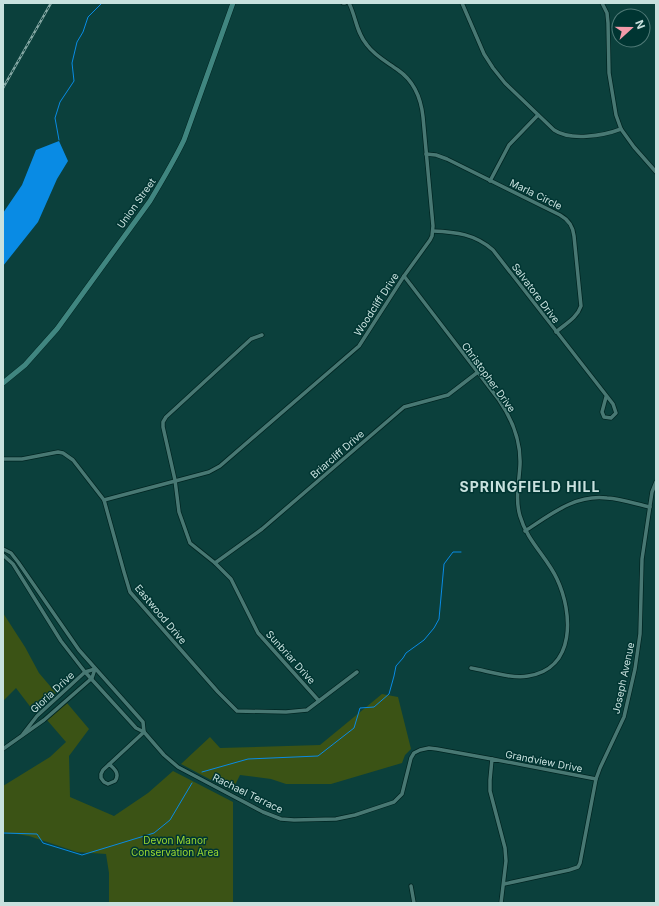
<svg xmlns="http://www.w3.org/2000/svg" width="659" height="906" font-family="Inter,sans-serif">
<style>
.green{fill:#3b5315}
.water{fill:#098be4}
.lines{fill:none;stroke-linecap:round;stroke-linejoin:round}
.stream{stroke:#098be4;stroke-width:1}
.minor-casing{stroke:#002522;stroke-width:5}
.secondary-casing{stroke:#002522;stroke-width:6}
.minor{stroke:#487873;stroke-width:3.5}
.secondary{stroke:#408680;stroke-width:5}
.rail-casing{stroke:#86a9a5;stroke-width:2.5}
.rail{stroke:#003532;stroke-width:1;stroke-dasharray:3;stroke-linecap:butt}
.labels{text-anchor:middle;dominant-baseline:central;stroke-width:3;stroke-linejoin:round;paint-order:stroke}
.street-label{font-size:10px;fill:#c8e1de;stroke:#003532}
.park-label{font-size:10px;fill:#9bd731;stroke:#003532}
.district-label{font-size:14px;font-weight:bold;letter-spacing:1px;fill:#c8e1de;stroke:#003532}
</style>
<rect width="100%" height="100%" fill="#0b403c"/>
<g class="green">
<path d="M3,613L25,647L39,673L56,693L35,713L16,688L3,701Z"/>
<path d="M382,694L398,697L411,749L405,755L402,763L331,784H286L271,779L240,775L232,791L181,764L210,737L220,748L320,745Z"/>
<path d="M67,703L89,729L69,756L70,797L114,816L148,793L173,771L233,802V903H109V873L106,854L77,852L29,836L3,832V786L50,757L66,742L47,720Z"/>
</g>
<path class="water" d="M59,141L68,161L57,179L38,222L3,266V213L22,185L36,150Z"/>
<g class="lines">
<g class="stream">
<path d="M59,140L55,118L60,102L74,81L72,63L77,42L83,32L88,17L102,3"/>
<path d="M202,772L248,759L318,756L354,728L360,708L374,707L389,694L394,676L396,666L403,658L406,653L424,640L434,628L439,619L444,564L453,552H461"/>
<path d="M3,833L37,834L43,843L82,855L154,833L170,820L192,783"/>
</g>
<g class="minor-casing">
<g id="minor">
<path d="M343,3H345"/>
<path d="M462,3L484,54L493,68L505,83L554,130C570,141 603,136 621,129"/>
<path d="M602,3L607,13L608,23L609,73L616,115L621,129L634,147L656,172"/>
<path d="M426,154L436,155L447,159L560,215C569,220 573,226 574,236L581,306C577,318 565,324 556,332"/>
<path d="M490,181L509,145L538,115"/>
<path d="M433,231C456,232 475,234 493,250L613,404L616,413L611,418L604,417L602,412L606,397"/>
<path d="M404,276L499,400C512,419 521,441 520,465C519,483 515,499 520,516C527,541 547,557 557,579C573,613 576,669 528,676C512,679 488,671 471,668"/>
<path d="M262,335L251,339L166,417L163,422V427L175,480L179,512L190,543L215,563L231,579L258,633L319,701"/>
<path d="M3,459H22L58,452L63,453L73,460L104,500L124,572L130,592L218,692L237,711L286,712L307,710L357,672"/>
<path d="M104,500L209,472L220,466L359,346L404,276L430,240L432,236L433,226L423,117C421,98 414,81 398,70C387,62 375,56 367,45C356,32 356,17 349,3"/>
<path d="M525,531C550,515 575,494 607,498C622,499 636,504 650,507"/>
<path d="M3,549L11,553L18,562L79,650L143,722L144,732"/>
<path d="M3,555L13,564L61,641L85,672L136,728L144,732L164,755L178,767L263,812L281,819L294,820L336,819L355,815L394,802L402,794L411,758L414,753L420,750L429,748L437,749L492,759"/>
<path d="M215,563L262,529L404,407L448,395L478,372"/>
<path d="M23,734L37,716L85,672L95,669"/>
<path d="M3,749L44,720L92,678L95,669"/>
<path d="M109,764C115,769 120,774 115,781L108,784L104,782L101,778V774L103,770L144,732"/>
<path d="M504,884L569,870L578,867L580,863L596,779L600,768L624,717L635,669L640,634L642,559L652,492L656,482"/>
<path d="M411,886L414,903"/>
<path d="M501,903L506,861L505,848L490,791V780L492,759L596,779"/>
</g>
</g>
<g class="secondary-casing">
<path id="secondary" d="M3,383L25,365L57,329L150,201C162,181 174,161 184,140L233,3"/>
</g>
<use href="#minor" class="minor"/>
<use href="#secondary" class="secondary"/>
<g class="rail-casing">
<path id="rail" d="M3,88L51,3"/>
</g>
<use href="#rail" class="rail"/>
</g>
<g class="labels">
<g class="street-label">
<text transform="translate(536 194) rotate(26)">Marla Circle</text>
<text transform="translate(136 203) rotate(-55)">Union Street</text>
<text transform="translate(536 293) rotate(53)">Salvatore Drive</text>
<text transform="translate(376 304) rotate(-57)">Woodcliff Drive</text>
<text transform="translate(489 377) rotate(54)">Christopher Drive</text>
<text transform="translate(337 454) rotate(-41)">Briarcliff Drive</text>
<text transform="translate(161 614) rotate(50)">Eastwood Drive</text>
<text transform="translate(291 657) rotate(48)">Sunbriar Drive</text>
<text transform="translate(623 678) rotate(-78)">Joseph Avenue</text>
<text transform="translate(52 692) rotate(-43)">Gloria Drive</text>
<text transform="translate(544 761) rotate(11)">Grandview Drive</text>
<text transform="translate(248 793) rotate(26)">Rachael Terrace</text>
</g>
<g class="park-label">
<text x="175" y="840">Devon Manor<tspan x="175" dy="12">Conservation Area</tspan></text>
</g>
<g class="district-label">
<text x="530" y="486">SPRINGFIELD HILL</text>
</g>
</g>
<rect width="659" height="906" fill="none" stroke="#c8e1de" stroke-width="8"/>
<g transform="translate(631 28) rotate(69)"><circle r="19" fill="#003532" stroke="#507a77"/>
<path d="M0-3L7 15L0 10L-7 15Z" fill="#f39aaa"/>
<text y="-6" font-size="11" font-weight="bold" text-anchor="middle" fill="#c8e1de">N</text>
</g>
</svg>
